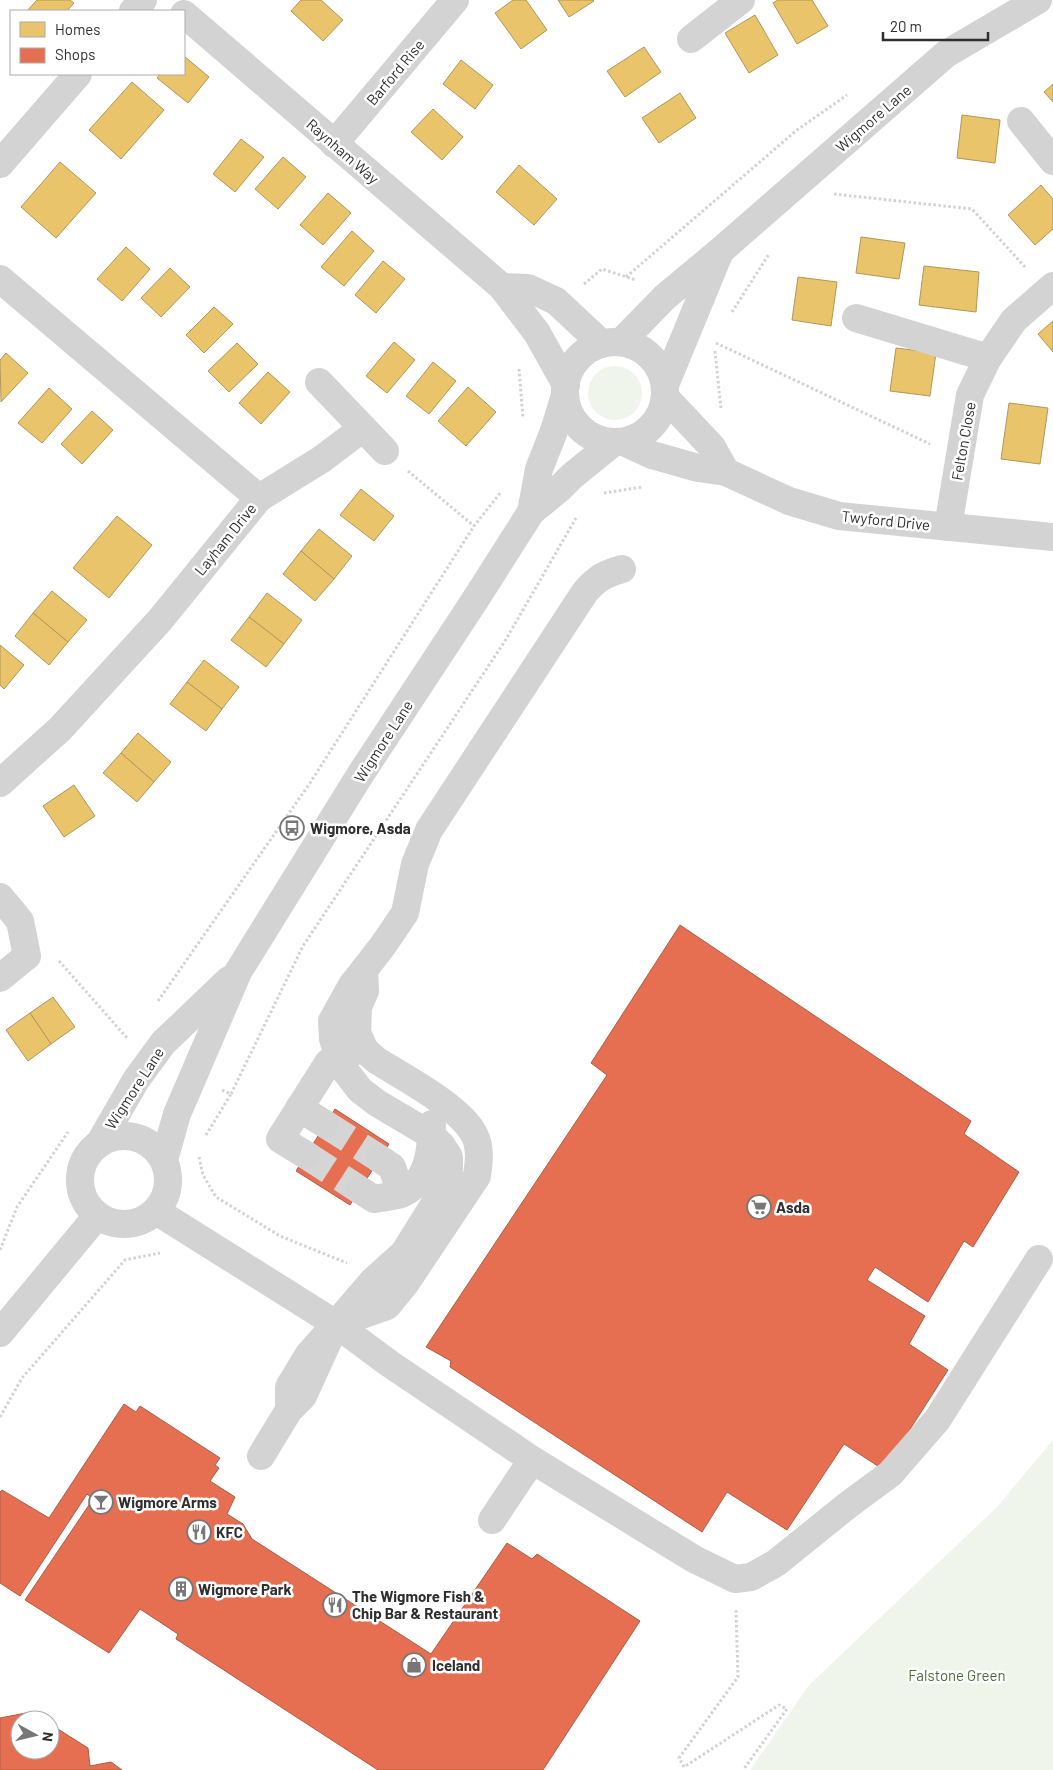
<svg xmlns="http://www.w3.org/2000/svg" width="1053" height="1770" font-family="Barlow,sans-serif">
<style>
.green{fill:#f0f5eb}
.homes{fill:#e9c46a;stroke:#b19758}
.shops{fill:#e76f51;stroke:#b05c46}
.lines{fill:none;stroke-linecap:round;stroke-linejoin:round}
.minor-tunnel{stroke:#d5d5d5;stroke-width:28;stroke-dasharray:28 14;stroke-linecap:butt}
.path{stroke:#d3d3d3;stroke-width:3;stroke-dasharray:2.5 2.5;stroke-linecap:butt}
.minor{stroke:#d3d3d3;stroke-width:28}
.labels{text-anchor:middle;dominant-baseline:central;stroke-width:5;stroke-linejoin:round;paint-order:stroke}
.street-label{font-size:15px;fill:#2e2e2e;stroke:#fff}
.poi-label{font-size:15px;font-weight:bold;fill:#2e2e2e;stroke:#fff;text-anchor:start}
.park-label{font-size:15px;fill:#4b6e37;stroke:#fff}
</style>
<rect width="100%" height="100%" fill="#fff"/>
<g class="green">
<circle cx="615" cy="393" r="27"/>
<path d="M1053,1440V1770H750L809,1685L997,1507Z"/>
</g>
<g class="homes">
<path d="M37,0H70L74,3L67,11H27Z"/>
<path d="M301,0H321L343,20L323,41L291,11Z"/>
<path d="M513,0H526L547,30L521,49L495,13Z"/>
<path d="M558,0H593L594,1L569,17Z"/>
<path d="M778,0H812L828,26L797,44L773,3Z"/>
<path d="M755,15L778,55L749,73L725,33Z"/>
<path d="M644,47L661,72L625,97L607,71Z"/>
<path d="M184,56L209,77L188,103L157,78L160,74H184Z"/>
<path d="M461,60L493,85L475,109L443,84Z"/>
<path d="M132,82L164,110L121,159L89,130Z"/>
<path d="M1053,84V102L1044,92Z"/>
<path d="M680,93L696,118L659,143L642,118Z"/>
<path d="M433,109L463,137L442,160L411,132Z"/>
<path d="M962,115L1000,120L995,163L957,158Z"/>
<path d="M241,139L264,157L235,192L213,174Z"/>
<path d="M283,157L306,177L278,209L255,189Z"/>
<path d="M60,162L96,193L56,238L21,207Z"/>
<path d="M519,165L557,199L534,225L496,192Z"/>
<path d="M1041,185L1053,199V229L1035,245L1008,215Z"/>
<path d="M328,193L351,213L323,245L300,225Z"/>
<path d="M352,231L374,251L344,286L321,267Z"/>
<path d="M861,237L905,243L899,279L856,273Z"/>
<path d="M126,247L150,269L122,301L97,279Z"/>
<path d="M383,261L405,279L376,313L355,295Z"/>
<path d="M924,266L979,272L976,312L919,305Z"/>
<path d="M170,268L190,287L161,317L141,298Z"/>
<path d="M798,277L837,282L831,326L792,320Z"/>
<path d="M214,307L233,324L204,353L186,335Z"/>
<path d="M1053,321V352L1038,334Z"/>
<path d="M394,342L415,360L387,393L366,376Z"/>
<path d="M237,343L258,364L229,392L208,371Z"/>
<path d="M896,348L936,353L930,396L890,391Z"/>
<path d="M6,353L28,373L1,402L0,360Z"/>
<path d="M433,362L456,381L429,414L406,396Z"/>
<path d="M268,372L290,392L261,424L239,403Z"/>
<path d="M468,387L496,412L466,446L438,421Z"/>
<path d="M49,388L72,409L42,443L18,423Z"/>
<path d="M1009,403L1048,408L1040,464L1001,459Z"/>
<path d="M92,411L113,430L82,464L61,444Z"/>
<path d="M361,489L394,516L374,541L340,515Z"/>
<path d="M117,516L152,545L109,598L73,568Z"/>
<path d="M319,529L352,556L334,579L301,551Z"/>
<path d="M301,551L334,579L315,601L283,574Z"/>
<path d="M52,591L87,620L68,642L33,613Z"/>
<path d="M267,593L302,620L284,644L249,617Z"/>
<path d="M33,613L68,642L49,665L15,636Z"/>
<path d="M249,617L284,644L266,667L231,640Z"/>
<path d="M0,645L24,665L4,689L0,685Z"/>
<path d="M204,660L239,687L222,709L187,682Z"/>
<path d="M187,682L222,709L206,731L170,704Z"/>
<path d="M138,733L171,762L154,782L121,753Z"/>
<path d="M121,753L154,782L137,802L103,773Z"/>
<path d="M74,785L95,816L64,837L43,806Z"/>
<path d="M53,997L75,1027L51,1044L30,1013Z"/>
<path d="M30,1013L51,1044L28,1061L6,1030Z"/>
</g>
<g class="shops">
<path d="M680,925L971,1121L964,1134L1019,1172L973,1247L964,1241L928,1302L875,1267L867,1280L925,1316L909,1344L948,1370L884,1470L844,1444L787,1530L727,1492L702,1532L450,1367L451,1361L426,1347L607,1075L591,1063Z"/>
<path d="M335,1109L389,1144L350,1205L296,1171Z"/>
<path d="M124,1404L136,1412L140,1406L220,1458L215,1465L219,1468L210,1481L235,1497L227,1514L243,1524L252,1539L431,1654L507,1543L532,1559L537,1554L640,1621L543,1770H378L176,1639L178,1634L140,1609L109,1653L25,1600L93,1499L87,1494L20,1596L0,1583V1492L2,1490L49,1518Z"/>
<path d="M31,1712L44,1720H20V1750H50V1724L88,1748L90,1766L111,1762L122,1770H0V1718Z"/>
</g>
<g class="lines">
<g class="minor-tunnel">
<path d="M325,1124L380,1159"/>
<path d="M306,1155L360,1190"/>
</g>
<g class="path">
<path d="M834,194L972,209L1026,268"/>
<path d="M626,277L797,130L847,95"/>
<path d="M584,284L602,269L636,280"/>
<path d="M732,312L769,254"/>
<path d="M716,343L930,444"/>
<path d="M715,351L721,409"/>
<path d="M519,369L523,418"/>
<path d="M408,471L474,526"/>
<path d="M604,493L642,487"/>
<path d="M59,961L128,1039"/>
<path d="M158,1001L310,783L474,526L501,492"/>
<path d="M222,1090L231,1094L303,946L505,641L576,518"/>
<path d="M206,1135L231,1094"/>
<path d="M199,1157L203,1175L216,1197L280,1236L347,1263"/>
<path d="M0,1250L17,1207L68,1132"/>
<path d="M0,1417L22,1378L125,1260L160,1253"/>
<path d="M736,1610L738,1677L679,1758L684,1767L779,1705L787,1709L743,1770"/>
</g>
<g class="minor">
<path d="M133,11L143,0"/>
<path d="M184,14L502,287L537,333L566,385"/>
<path d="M691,39L741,0"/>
<path d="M1021,121L1053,161"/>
<path d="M334,144L455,0"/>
<path d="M0,164L78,74"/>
<path d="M0,279L259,498L160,620L60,729L0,783"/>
<path d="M502,287L528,288L556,301L602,344"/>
<path d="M856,318L988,358"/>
<path d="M621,342L665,297L719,252L946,54L1038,0"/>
<circle cx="615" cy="392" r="50"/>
<path d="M319,382L385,451"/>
<path d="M665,385L719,254"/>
<path d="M665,397L712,447L726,472"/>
<path d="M624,442L652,455L698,468L726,472L789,501L839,516L1053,537"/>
<path d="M259,498L322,459L363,428"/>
<path d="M531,512L539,469L554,431L565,395"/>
<path d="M948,527L970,395L988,358L1014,320L1053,286"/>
<path d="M0,897L20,921L27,956L0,978"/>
<path d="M364,970L365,991L358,1007L357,1033L365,1050L376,1060C403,1077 459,1106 474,1134C481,1147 479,1162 477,1176L405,1284L387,1306L336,1324L373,1281L404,1253L447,1184L449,1168V1157L442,1146L431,1135L377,1103L360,1090L346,1072L338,1055L333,1039L332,1021L352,985Z"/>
<path d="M364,970L384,944L405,913L415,864L429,830L585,592C597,578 605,574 622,569"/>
<path d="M299,1108L325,1124"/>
<circle cx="124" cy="1180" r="44"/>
<path d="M99,1144L136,1080L163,1043L229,980"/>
<path d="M306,1155L280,1139L328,1063L338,1055L353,1052"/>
<path d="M380,1159L392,1167L401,1194"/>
<path d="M164,1160L177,1114L238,972L360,775L477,597L531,512L559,489L572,476L614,442"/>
<path d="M360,1190L374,1199C383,1197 393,1197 401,1194C429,1183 431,1149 432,1124"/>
<path d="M156,1211L336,1324L390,1364L534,1461L694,1559L735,1579L751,1577L776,1563L848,1505L890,1474L937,1420L1039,1259"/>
<path d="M0,1333L97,1216"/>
<path d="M261,1456L289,1410L303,1396L336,1324L309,1354L289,1387V1410"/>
<path d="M492,1520L524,1472L534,1461"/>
</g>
</g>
<defs>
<g id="bus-ring" transform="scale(1.25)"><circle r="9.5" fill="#fff" stroke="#777" stroke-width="1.5"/><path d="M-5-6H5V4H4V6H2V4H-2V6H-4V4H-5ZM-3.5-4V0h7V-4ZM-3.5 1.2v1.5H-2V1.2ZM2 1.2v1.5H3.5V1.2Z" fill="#777"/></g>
<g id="supermarket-ring" transform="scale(1.25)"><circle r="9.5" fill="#fff" stroke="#777" stroke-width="1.5"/><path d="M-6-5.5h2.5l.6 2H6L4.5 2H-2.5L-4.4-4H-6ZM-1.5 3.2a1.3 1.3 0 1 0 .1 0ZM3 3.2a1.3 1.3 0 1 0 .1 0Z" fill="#777"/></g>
<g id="bar-ring" transform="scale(1.25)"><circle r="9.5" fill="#fff" stroke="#777" stroke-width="1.5"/><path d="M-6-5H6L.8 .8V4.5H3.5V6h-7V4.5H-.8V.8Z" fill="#777"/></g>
<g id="restaurant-ring" transform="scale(1.25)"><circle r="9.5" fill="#fff" stroke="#777" stroke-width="1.5"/><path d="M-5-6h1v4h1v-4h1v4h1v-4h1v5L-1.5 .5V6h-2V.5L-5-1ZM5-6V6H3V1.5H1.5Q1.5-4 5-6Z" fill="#777"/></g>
<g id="building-ring" transform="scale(1.25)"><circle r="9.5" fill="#fff" stroke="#777" stroke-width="1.5"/><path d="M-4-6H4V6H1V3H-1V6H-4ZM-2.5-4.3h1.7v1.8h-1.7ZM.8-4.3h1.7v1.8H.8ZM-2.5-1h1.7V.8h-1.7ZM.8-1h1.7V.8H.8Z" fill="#777"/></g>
<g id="shop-ring" transform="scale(1.25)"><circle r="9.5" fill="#fff" stroke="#777" stroke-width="1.5"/><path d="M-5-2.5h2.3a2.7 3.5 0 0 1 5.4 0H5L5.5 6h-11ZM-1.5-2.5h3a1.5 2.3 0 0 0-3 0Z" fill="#777"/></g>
</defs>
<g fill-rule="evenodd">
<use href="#bus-ring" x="292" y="828"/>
<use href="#supermarket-ring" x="759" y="1207"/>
<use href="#bar-ring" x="101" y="1502"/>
<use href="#restaurant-ring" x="199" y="1532"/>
<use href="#building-ring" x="181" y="1589"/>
<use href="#restaurant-ring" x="335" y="1605"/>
<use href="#shop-ring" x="414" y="1665"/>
</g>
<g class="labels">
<g class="street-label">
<text transform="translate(395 72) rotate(-50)">Barford Rise</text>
<text transform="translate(873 118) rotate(-41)">Wigmore Lane</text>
<text transform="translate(343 151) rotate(41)">Raynham Way</text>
<text transform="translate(963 441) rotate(-80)">Felton Close</text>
<text transform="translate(886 520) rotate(6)">Twyford Drive</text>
<text transform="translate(225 539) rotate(-51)">Layham Drive</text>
<text transform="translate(383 741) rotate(-57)">Wigmore Lane</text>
<text transform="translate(134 1088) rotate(-57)">Wigmore Lane</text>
</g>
<g class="poi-label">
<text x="310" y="828">Wigmore, Asda</text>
<text x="776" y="1207">Asda</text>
<text x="118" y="1502">Wigmore Arms</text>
<text x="216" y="1532">KFC</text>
<text x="198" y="1589">Wigmore Park</text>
<text x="352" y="1596">The Wigmore Fish &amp;<tspan x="352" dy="17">Chip Bar &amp; Restaurant</tspan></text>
<text x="432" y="1665">Iceland</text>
</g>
<g class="park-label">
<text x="957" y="1675">Falstone Green</text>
</g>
</g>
<rect x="10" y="10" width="175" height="65" fill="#ffffff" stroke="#ababab"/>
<rect x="20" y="22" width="25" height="15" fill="#e9c46a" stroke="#ababab"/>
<text x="55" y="35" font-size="15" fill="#2e2e2e">Homes</text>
<rect x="20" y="48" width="25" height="15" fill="#e76f51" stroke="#ababab"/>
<text x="55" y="60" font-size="15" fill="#2e2e2e">Shops</text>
<g transform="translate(35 1735) rotate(98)"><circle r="24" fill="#ffffff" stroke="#ababab"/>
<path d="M0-4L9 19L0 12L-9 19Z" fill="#777777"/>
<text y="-8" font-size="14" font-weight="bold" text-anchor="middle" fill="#2e2e2e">N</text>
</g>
<path d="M883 32v8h105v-8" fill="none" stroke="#2e2e2e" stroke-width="2.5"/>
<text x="890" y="32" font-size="15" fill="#2e2e2e" stroke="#ffffff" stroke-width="4" paint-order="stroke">20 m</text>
</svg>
